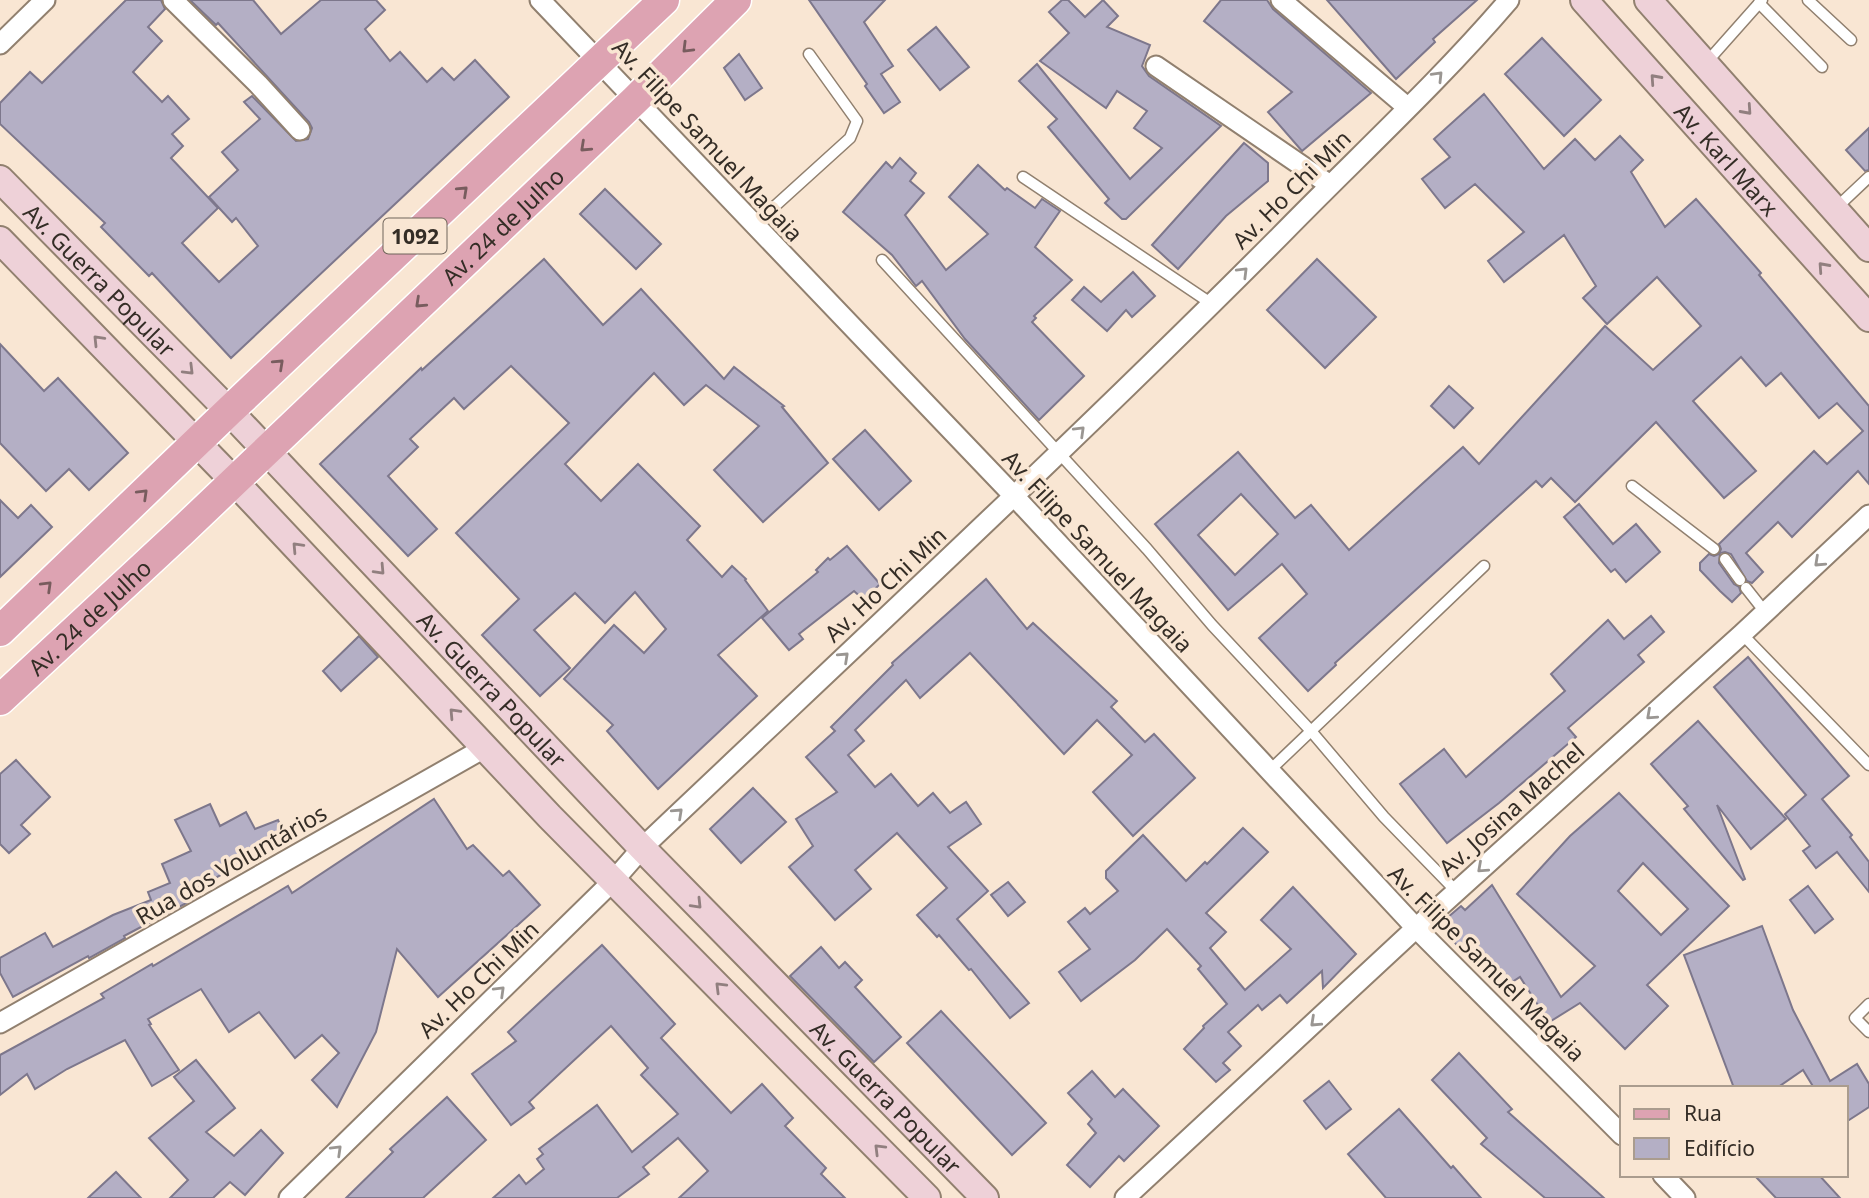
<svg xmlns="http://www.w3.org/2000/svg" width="1869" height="1198" font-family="'Noto Sans',sans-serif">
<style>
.building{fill:#b4afc5;stroke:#7d778c;stroke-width:2;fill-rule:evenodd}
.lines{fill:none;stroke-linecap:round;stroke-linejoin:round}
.lane-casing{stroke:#91806f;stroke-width:13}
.street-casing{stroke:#91806f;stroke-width:23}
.secondary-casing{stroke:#91806f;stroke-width:30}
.primary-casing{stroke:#fff;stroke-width:33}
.lane{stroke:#fff;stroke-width:10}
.street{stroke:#fff;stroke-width:19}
.secondary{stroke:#eed1d8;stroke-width:26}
.primary{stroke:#dda3b2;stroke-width:30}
.oneway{stroke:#785c5e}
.oneway2{stroke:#9a9692}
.oneway3{stroke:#917f7f}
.labels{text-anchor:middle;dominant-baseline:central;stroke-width:7;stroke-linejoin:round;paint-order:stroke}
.shield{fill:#f9e6d3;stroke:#6f645a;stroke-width:2}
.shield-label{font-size:21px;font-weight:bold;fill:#342d26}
.street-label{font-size:23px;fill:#342d26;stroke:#f9e6d3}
</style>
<rect width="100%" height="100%" fill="#f9e6d3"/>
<g class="building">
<path d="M126,0H161L165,9L148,27L162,41L133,72L162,102L168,96L189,119L172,134L183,146L171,158L218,208L182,243L219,282L258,246L236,218L232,222L209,197L238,170L222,152L260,119L244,102L252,96L296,141L308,139L312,128L309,122L218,23L216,25L190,0H253L281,34L321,0H376L385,10L365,29L390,61L400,52L427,82L442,68L454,80L475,60L509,97L231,358L152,273L149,276L101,227L105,223L0,124V103L30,72L42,83Z"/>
<path d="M809,0H885L864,22L893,66L881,74L900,102L884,113L865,86L867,84Z"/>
<path d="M1062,0H1068L1085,17L1103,0L1118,16L1107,27L1150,45L1142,66L1149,76L1221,126L1126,219H1122L1105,203L1109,199L1048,127L1057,119L1019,81L1037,64L1130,179L1162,148L1134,128L1147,111L1117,91L1106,108L1040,61L1069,33L1049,12Z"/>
<path d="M1221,0H1267L1273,9L1371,93L1302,151L1268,112L1292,92L1204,21Z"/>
<path d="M1327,0H1477L1433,39L1435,42L1396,79Z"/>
<path d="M936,27L969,67L940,90L908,50Z"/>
<path d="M1542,38L1601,100L1564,136L1505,74Z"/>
<path d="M739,54L762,88L745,100L724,68Z"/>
<path d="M1484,94L1544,169L1575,139L1595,160L1620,136L1643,160L1631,172L1665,227L1696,199L1761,273L1759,275L1869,406V484L1858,471L1792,537L1778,522L1746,553L1763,572L1752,583L1747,581L1731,554L1725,552L1720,553L1719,563L1734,584L1739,587L1741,593L1732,602L1720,591L1700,570V563L1709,554L1714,556L1719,554L1721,549L1719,544L1814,451L1827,464L1863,431L1837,403L1819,418L1781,373L1766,386L1741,357L1693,401L1756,471L1724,498L1656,422L1575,502L1551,478L1542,487L1536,481L1335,663L1336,665L1308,691L1259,638L1307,594L1282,564L1228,610L1155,524L1238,452L1295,518L1311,505L1349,550L1463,447L1479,464L1605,326L1653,370L1701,326L1657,277L1607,324L1583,298L1596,286L1564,235L1504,282L1488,261L1524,232L1475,184L1445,208L1422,179L1450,157L1434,139ZM1241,494L1278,534L1235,575L1198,535Z"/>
<path d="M1869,128V170L1865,171L1846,150Z"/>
<path d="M1244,143L1268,163V181L1226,216L1178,269L1152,245Z"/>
<path d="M900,158L916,173L910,181L924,193L905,215L946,270L988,234L949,197L978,165L1005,190L1007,188L1035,208L1042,199L1060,211L1035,247L1072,280L1034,316L1036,318L1032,322L1084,376L1039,420L965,339L922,281L916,286L892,255L843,212L886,162L892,168Z"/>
<path d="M605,189L661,244L636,269L580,214Z"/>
<path d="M544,259L603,325L641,289L724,379L734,367L784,406L782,407L828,463L763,522L714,470L759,426L706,385L684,405L654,373L565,464L601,501L638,464L700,526L687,540L722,577L732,566L746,579L745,580L768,611L718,655L757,696L658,789L607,731L613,725L564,679L614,625L644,653L666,629L635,592L605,623L575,593L534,630L570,668L540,696L482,635L519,599L456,533L569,423L511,366L464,409L454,398L410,439L418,447L388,476L437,529L408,556L320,464L421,368L422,370Z"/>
<path d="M1317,259L1376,317L1325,368L1267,310Z"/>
<path d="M1133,272L1155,296L1132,317L1126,310L1107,331L1072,300L1084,287L1101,302Z"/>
<path d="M0,344L44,391L58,378L128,453L89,490L69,469L46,491L0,443Z"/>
<path d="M1449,386L1473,408L1454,428L1431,406Z"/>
<path d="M865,430L911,481L879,510L833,459Z"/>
<path d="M0,500L18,518L31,505L52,527L0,577Z"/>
<path d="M1579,504L1613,544L1636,524L1660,552L1626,582L1615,569L1611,572L1564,517Z"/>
<path d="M847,546L880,584L864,600L854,591L799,634L803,639L789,650L762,618L818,572L816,570L828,558L830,560Z"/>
<path d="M986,579L1027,629L1033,623L1117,701L1111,707L1145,742L1154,734L1195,778L1133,836L1093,792L1132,755L1097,720L1064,754L970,653L920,698L906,680L855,730L864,741L848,755L875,787L891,774L918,806L933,793L950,813L966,802L981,824L948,847L988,891L957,919L1029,1003L1010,1018L971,969L969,970L939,935L937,937L917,915L947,888L897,833L855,870L871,889L835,920L789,867L813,846L796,819L837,792L806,757L835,731L831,727L893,665L892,663Z"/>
<path d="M1651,616L1664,632L1638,655L1644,662L1568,728L1576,737L1499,803L1447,843L1400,784L1444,749L1466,777L1565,691L1551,674L1608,620L1624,639Z"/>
<path d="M359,636L378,657L341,691L323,671Z"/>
<path d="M1748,657L1849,776L1822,799L1852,835L1850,837L1869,862V892L1837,852L1816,868L1803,851L1810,846L1785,814L1806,795L1714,687Z"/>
<path d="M1698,721L1786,819L1751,849L1717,805L1745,879L1743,880L1684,809L1688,806L1651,764Z"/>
<path d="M16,760L50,797L21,825L30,834L9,853L0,844V774Z"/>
<path d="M753,788L786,822L741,863L710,829Z"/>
<path d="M1619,793L1729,906L1647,985L1668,1006L1625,1049L1580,1003L1543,1026L1537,1018L1543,1013L1520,977L1503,988L1467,943L1460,949L1440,924L1461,906L1465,910L1492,885L1561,997L1595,966L1517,894L1570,836ZM1643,863L1688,909L1661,935L1618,891Z"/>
<path d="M434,799L467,849L473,845L503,876L509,871L540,905L438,997L397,949L376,1032L337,1107L312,1080L339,1053L322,1035L295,1058L259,1012L229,1032L201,989L148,1019L151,1024L149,1025L179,1070L152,1086L125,1040L67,1069L35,1089L27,1074L0,1095V1055L104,998L101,994L152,964L153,966L288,886L292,893Z"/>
<path d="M210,804L220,826L246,812L255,829L278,820L287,839L193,890L196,898L124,936L125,938L89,958L88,956L13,997L0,973V958L45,933L53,947L113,915L151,900L148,892L170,883L162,864L191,851L175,820Z"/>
<path d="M1243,828L1268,852L1206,913L1226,932L1210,948L1245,990L1291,949L1261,920L1293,887L1356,954L1323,988L1322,971L1287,1003L1280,995L1262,1010L1258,1005L1228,1032L1241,1046L1223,1063L1230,1070L1216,1082L1184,1049L1204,1028L1203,1026L1227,1004L1198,969L1201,966L1167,929L1135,960L1081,1001L1059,972L1090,949L1068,922L1085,908L1090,914L1118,891L1106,878V871L1143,835L1186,881L1205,862L1207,864Z"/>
<path d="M1008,882L1025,902L1008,916L991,895Z"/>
<path d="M1808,886L1833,919L1815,933L1790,900Z"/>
<path d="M1762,926L1793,1010L1830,1081L1857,1064L1869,1084V1107L1846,1122V1088H1814L1803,1070L1777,1088H1734L1684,955Z"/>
<path d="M602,945L675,1024L661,1038L731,1113L762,1084L793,1118L785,1126L826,1168L821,1174L845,1198H679L708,1171L678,1138L643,1167L649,1174L617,1198H493L519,1175L526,1184L544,1169L537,1159L543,1154L539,1149L597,1105L632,1152L678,1114L641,1075L648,1068L611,1026L529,1102L534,1108L511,1125L472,1074L516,1041L508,1032Z"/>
<path d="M821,947L839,968L845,962L862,980L855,987L901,1037L874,1062L790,976Z"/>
<path d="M941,1011L1046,1123L1012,1155L907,1043Z"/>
<path d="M1459,1053L1512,1109L1508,1112L1604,1198H1545L1481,1144L1487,1138L1432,1080Z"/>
<path d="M196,1060L235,1108L206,1132L234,1156L261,1130L283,1153L245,1195L230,1182L213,1198H170L188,1180L149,1138L194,1101L174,1077Z"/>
<path d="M1092,1071L1115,1097L1123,1089L1159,1126L1124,1161L1119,1156L1090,1187L1067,1165L1096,1133L1088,1124L1092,1119L1068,1093Z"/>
<path d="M1329,1081L1351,1109L1326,1129L1304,1101Z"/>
<path d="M447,1097L486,1140L423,1198H346L393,1152L390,1149Z"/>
<path d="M1399,1109L1451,1168L1453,1166L1481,1198H1386L1348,1154Z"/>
<path d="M116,1172L141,1198H88Z"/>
<path d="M1754,1175H1819L1840,1198H1776Z"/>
</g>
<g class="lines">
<g class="lane-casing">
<g id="lane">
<path d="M1808,0L1851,40"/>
<path d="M1759,3L1822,67"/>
<path d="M1706,63L1762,0"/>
<path d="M1023,177L1212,304"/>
<path d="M1835,209L1869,177"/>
<path d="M754,225L850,138L857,121L809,54"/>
<path d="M882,260L1147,549L1212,625L1311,731L1384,817L1456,891"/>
<path d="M1632,486L1714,549"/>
<path d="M1725,559L1740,580"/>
<path d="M1746,588L1765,612"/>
<path d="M1742,634L1869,765"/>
<path d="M1269,771L1484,566"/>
<path d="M1869,1004L1855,1018L1869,1032"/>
</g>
</g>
<g class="street-casing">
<g id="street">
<path d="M173,0L258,84L300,130"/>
<path d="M540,0L1014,496L1416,928L1622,1135"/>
<path d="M1281,0L1407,107"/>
<path d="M0,44L45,0"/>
<path d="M1156,66L1330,185"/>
<path d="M0,1023L486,747"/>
<path d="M1663,1175L1685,1198"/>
<path d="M289,1198L614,880L642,848C856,645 1072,445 1280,236C1356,158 1438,83 1509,0"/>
<path d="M1125,1198L1416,928L1742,634L1869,515"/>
</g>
</g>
<g class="secondary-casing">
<g id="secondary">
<path id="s1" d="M1584,0L1869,318"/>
<path d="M1648,0L1869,248"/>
<path id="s2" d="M0,179L229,411L642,848L985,1198"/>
<path d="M0,240L234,481L550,817L927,1198"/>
</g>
</g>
<g class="primary-casing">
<g id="primary">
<path d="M0,631L229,411L664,0"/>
<path id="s3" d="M0,700L181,532L635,100L736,0"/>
</g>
</g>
<use href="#lane" class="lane"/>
<use href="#street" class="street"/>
<use href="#secondary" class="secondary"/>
<use href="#primary" class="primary"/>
</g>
<defs><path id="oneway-chevron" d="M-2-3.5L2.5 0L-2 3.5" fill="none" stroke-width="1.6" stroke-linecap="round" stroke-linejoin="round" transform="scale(1.75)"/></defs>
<g class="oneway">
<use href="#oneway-chevron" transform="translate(687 48) rotate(135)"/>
<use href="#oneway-chevron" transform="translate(585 147) rotate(137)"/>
<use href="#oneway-chevron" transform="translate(463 191) rotate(-43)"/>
<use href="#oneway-chevron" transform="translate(420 303) rotate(137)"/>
<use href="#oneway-chevron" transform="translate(279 364) rotate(-43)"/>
<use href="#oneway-chevron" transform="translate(143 494) rotate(-44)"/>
<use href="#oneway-chevron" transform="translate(47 586) rotate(-44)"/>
</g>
<g class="oneway2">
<use href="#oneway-chevron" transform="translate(1438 76) rotate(-46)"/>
<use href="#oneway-chevron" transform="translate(1243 272) rotate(-45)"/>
<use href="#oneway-chevron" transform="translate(1080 431) rotate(-44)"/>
<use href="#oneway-chevron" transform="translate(1819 562) rotate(137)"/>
<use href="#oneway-chevron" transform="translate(844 657) rotate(-43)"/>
<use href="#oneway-chevron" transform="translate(1651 715) rotate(138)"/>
<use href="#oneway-chevron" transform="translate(678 813) rotate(-43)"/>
<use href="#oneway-chevron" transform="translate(1482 868) rotate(138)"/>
<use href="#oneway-chevron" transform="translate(500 991) rotate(-44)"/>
<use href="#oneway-chevron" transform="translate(1315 1022) rotate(137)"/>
<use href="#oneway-chevron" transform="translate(337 1150) rotate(-44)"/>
</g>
<g class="oneway3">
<use href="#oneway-chevron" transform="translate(1655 79) rotate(-132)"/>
<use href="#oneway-chevron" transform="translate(1747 110) rotate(48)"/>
<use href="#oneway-chevron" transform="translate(1823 267) rotate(-132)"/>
<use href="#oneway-chevron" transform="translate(98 340) rotate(-134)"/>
<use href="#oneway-chevron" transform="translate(189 370) rotate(45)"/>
<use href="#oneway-chevron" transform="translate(297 547) rotate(-133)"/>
<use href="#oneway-chevron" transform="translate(380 570) rotate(47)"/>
<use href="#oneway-chevron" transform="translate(454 713) rotate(-133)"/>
<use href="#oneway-chevron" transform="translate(697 904) rotate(46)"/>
<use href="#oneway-chevron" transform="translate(720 987) rotate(-135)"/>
<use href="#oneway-chevron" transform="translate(879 1149) rotate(-135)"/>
</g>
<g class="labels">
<rect class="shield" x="383.5" y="218.5" width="63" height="35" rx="5"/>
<g class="shield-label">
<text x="415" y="236">1092</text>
</g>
<g class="street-label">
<text transform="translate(708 140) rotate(47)">Av. Filipe Samuel Magaia</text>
<text stroke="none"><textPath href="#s1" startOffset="214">Av. Karl Marx</textPath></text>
<text transform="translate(1291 189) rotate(-45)">Av. Ho Chi Min</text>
<text stroke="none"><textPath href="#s3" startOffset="691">Av. 24 de Julho</textPath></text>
<text stroke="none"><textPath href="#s2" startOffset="142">Av. Guerra Popular</textPath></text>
<text transform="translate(1098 551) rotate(47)">Av. Filipe Samuel Magaia</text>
<text transform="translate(885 584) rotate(-43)">Av. Ho Chi Min</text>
<text stroke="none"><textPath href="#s3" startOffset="122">Av. 24 de Julho</textPath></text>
<text stroke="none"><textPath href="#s2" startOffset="709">Av. Guerra Popular</textPath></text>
<text transform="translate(1511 809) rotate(-42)">Av. Josina Machel</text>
<text transform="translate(231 864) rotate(-30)">Rua dos Voluntários</text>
<text transform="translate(1487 963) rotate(45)">Av. Filipe Samuel Magaia</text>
<text transform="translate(478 979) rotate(-44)">Av. Ho Chi Min</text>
<text stroke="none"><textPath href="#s2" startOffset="1276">Av. Guerra Popular</textPath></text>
</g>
</g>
<rect x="1620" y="1086" width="228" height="91" fill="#f9e6d3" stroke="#aa9c8e" stroke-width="2"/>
<rect x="1634" y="1109" width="35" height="10" fill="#dda3b2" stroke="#aa9c8e" stroke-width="2"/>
<text x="1684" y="1121" font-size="21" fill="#342d26">Rua</text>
<rect x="1634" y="1138" width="35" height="21" fill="#b4afc5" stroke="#aa9c8e" stroke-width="2"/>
<text x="1684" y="1156" font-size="21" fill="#342d26">Edifício</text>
</svg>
